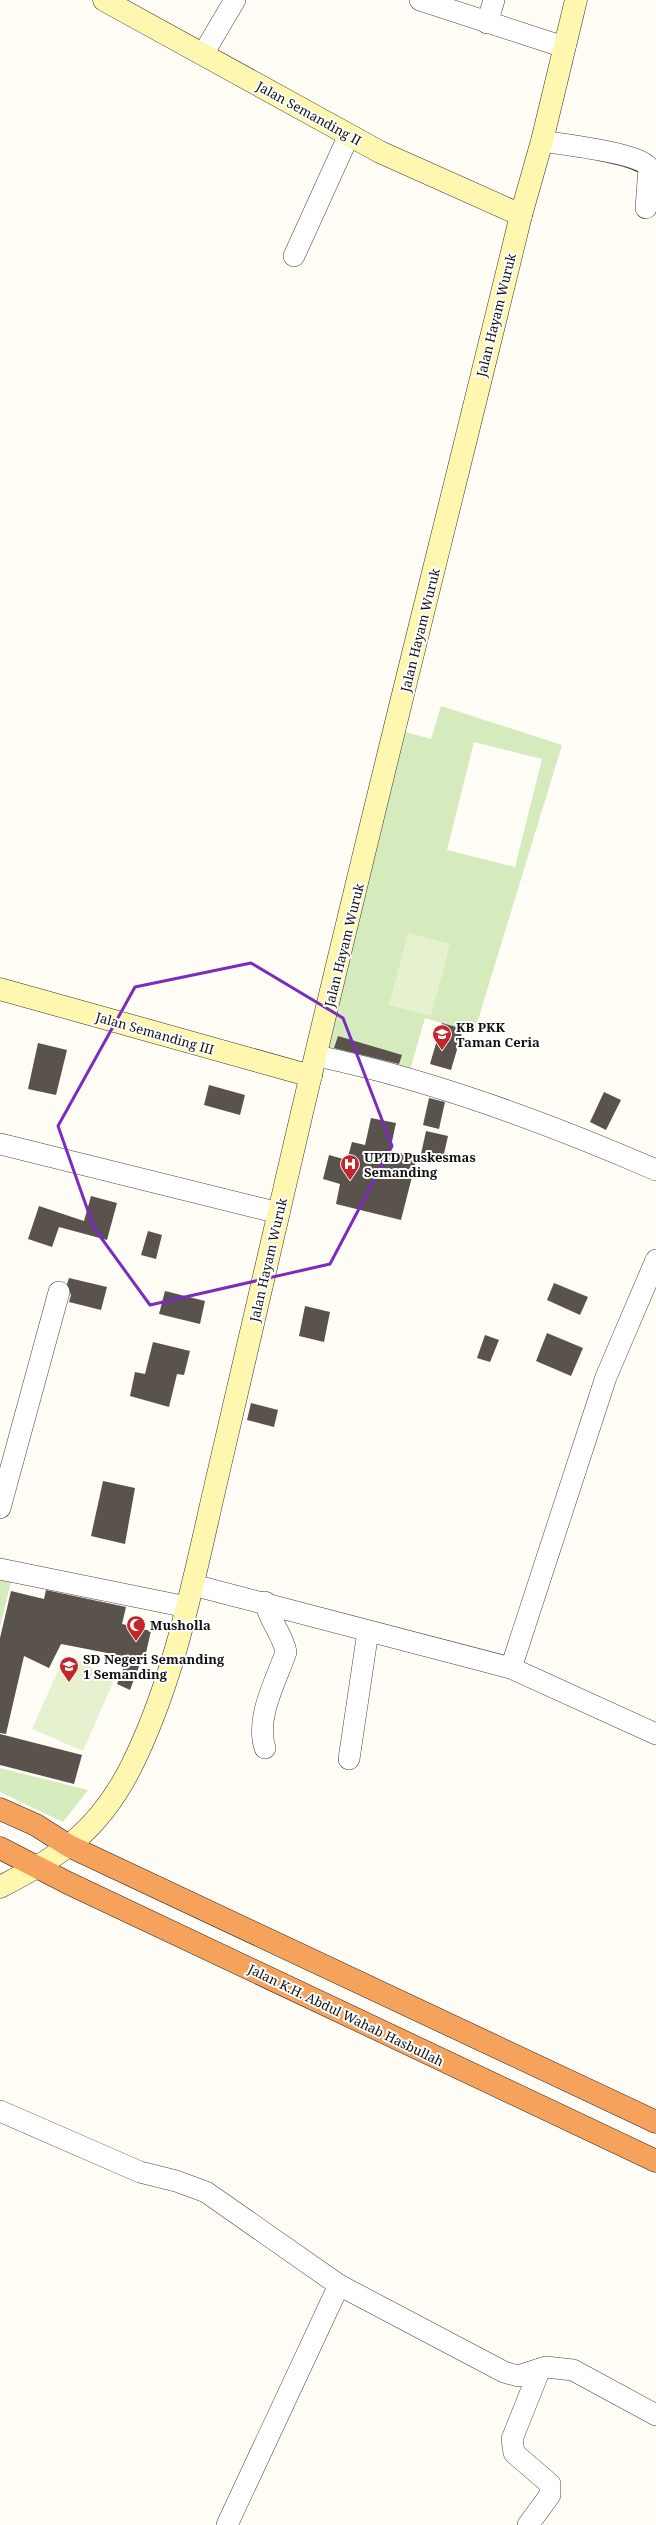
<svg xmlns="http://www.w3.org/2000/svg" width="656" height="2525" font-family="'Noto Serif',serif">
<style>
.green{fill:#d5ebbd;fill-rule:evenodd}
.pitch{fill:#e6f2cf}
.building{fill:#5a524d}
.lines{fill:none;stroke-linecap:round;stroke-linejoin:round}
.street-casing{stroke:#444;stroke-width:22}
.secondary-casing{stroke:#333;stroke-width:23}
.highway-casing{stroke:#222;stroke-width:23}
.street{stroke:#fff;stroke-width:21}
.secondary{stroke:#fff6b0;stroke-width:22}
.highway{stroke:#f5a25d;stroke-width:22}
.marked{fill:none;stroke:#7b2cbf;stroke-width:3;stroke-linejoin:round}
.labels{text-anchor:middle;dominant-baseline:central;stroke-width:4;stroke-linejoin:round;paint-order:stroke}
.street-label{font-size:13px;fill:#111;stroke:#fff}
.poi-label{font-size:13px;font-weight:bold;fill:#111;stroke:#fff;text-anchor:start}
</style>
<rect width="100%" height="100%" fill="#fffdf5"/>
<g class="green">
<path d="M441,706L562,745L474,1033L425,1018L410,1070L324,1046L402,731L431,739ZM474,742L542,759L515,867L447,850Z"/>
<path d="M0,1572L13,1574L0,1627Z"/>
<path d="M0,1768L88,1790L63,1822L0,1792Z"/>
</g>
<g class="pitch">
<path d="M408,933L450,944L431,1016L389,1005Z"/>
<path d="M65,1655L115,1678L83,1751L32,1729Z"/>
</g>
<g class="building">
<path d="M442,1023L463,1029L451,1070L430,1064Z"/>
<path d="M338,1036L402,1055L399,1064L334,1048Z"/>
<path d="M38,1043L67,1050L56,1095L28,1089Z"/>
<path d="M209,1085L245,1095L240,1115L204,1105Z"/>
<path d="M604,1092L621,1100L606,1130L590,1122Z"/>
<path d="M429,1098L445,1102L439,1129L423,1125Z"/>
<path d="M371,1118L396,1123L390,1151L417,1157L401,1220L336,1204L340,1184L323,1179L329,1155L347,1160L352,1142L365,1145Z"/>
<path d="M426,1131L448,1136L443,1158L421,1154Z"/>
<path d="M91,1196L117,1203L107,1240L59,1227L52,1247L28,1239L39,1206L84,1221Z"/>
<path d="M148,1231L162,1235L156,1259L141,1255Z"/>
<path d="M69,1278L107,1287L101,1310L69,1302L71,1295L67,1284Z"/>
<path d="M554,1283L588,1297L580,1315L547,1300Z"/>
<path d="M165,1291L205,1301L200,1324L159,1314Z"/>
<path d="M305,1306L330,1312L324,1342L299,1336Z"/>
<path d="M547,1333L583,1348L571,1376L536,1361Z"/>
<path d="M485,1335L499,1340L490,1362L477,1358Z"/>
<path d="M153,1342L190,1351L184,1375L177,1374L169,1407L130,1396L135,1372L145,1374Z"/>
<path d="M251,1403L278,1410L274,1427L247,1420Z"/>
<path d="M103,1481L135,1488L125,1544L91,1536Z"/>
<path d="M46,1590L126,1607L122,1624L151,1631L145,1657L143,1656L130,1690L117,1684L128,1657L61,1644L49,1668L24,1656L6,1734L0,1733V1638L11,1591L44,1599Z"/>
<path d="M0,1734L82,1755L74,1784L0,1765Z"/>
</g>
<g class="lines">
<g class="street-casing">
<g id="street">
<path d="M420,0L564,47"/>
<path d="M487,23L494,0"/>
<path d="M203,54L235,0"/>
<path d="M542,141C561,144 641,153 649,168L646,208"/>
<path d="M294,256L349,135"/>
<path d="M317,1056C433,1080 548,1123 656,1170"/>
<path d="M0,1144L279,1213"/>
<path d="M0,1508L59,1292"/>
<path d="M0,1569L187,1607"/>
<path d="M193,1585L511,1668L606,1377L656,1260"/>
<path d="M511,1668L656,1734"/>
<path d="M265,1748C255,1718 276,1681 286,1652C283,1635 270,1622 265,1602"/>
<path d="M349,1759L368,1631"/>
<path d="M0,2111L140,2172L176,2181L206,2192L339,2285L504,2372L518,2376L546,2367L573,2370L656,2415"/>
<path d="M227,2525L339,2285"/>
<path d="M528,2525L550,2495V2484L514,2453L512,2439L540,2369"/>
</g>
</g>
<g class="secondary-casing">
<g id="secondary">
<path d="M104,0L380,152L521,215"/>
<path d="M0,989L311,1076"/>
<path d="M0,1887C61,1856 98,1831 130,1769C173,1684 192,1588 213,1496C237,1394 261,1292 284,1190C359,864 442,540 521,215L542,141L576,0"/>
</g>
</g>
<g class="highway-casing">
<g id="highway">
<path d="M0,1809L36,1825L69,1846L656,2122"/>
<path d="M0,1848L68,1883L656,2161"/>
</g>
</g>
<use href="#street" class="street"/>
<use href="#secondary" class="secondary"/>
<use href="#highway" class="highway"/>
</g>
<path class="marked" d="M251,963L343,1018L392,1146L330,1264L150,1305L94,1228L58,1126L135,987Z"/>
<defs>
<g id="school-pin" transform="scale(1)"><path d="M0 17L-7.5 6A9.5 9.5 0 1 1 7.5 6Z" fill="#c4262e" stroke="#fff"/><path d="M0-5L7-2L0 1L-7-2ZM-4 1L0 2.5L4 1V4Q0 6-4 4Z" fill="#fff"/></g>
<g id="hospital-pin" transform="scale(1)"><path d="M0 17L-7.5 6A9.5 9.5 0 1 1 7.5 6Z" fill="#c4262e" stroke="#fff"/><path d="M-5-5h3v3.5h4V-5h3V5h-3V1.5h-4V5h-3Z" fill="#fff"/></g>
<g id="mosque-pin" transform="scale(1)"><path d="M0 17L-7.5 6A9.5 9.5 0 1 1 7.5 6Z" fill="#c4262e" stroke="#fff"/><path d="M3.5-4.9A6 6 0 1 0 3.5 4.9A5 5 0 1 1 3.5-4.9Z" fill="#fff"/></g>
</defs>
<g fill-rule="evenodd">
<use href="#school-pin" x="442" y="1034"/>
<use href="#hospital-pin" x="350" y="1164"/>
<use href="#mosque-pin" x="136" y="1625"/>
<use href="#school-pin" x="69" y="1666"/>
</g>
<g class="labels">
<g class="street-label">
<text transform="translate(309 113) rotate(29)">Jalan Semanding II</text>
<text transform="translate(496 315) rotate(-76)">Jalan Hayam Wuruk</text>
<text transform="translate(420 630) rotate(-76)">Jalan Hayam Wuruk</text>
<text transform="translate(344 945) rotate(-76)">Jalan Hayam Wuruk</text>
<text transform="translate(155 1033) rotate(16)">Jalan Semanding III</text>
<text transform="translate(268 1260) rotate(-77)">Jalan Hayam Wuruk</text>
<text transform="translate(346 2015) rotate(26)">Jalan K.H. Abdul Wahab Hasbullah</text>
</g>
<g class="poi-label">
<text x="456" y="1027">KB PKK<tspan x="456" dy="15">Taman Ceria</tspan></text>
<text x="364" y="1157">UPTD Puskesmas<tspan x="364" dy="15">Semanding</tspan></text>
<text x="150" y="1625">Musholla</text>
<text x="83" y="1659">SD Negeri Semanding<tspan x="83" dy="15">1 Semanding</tspan></text>
</g>
</g>
</svg>
